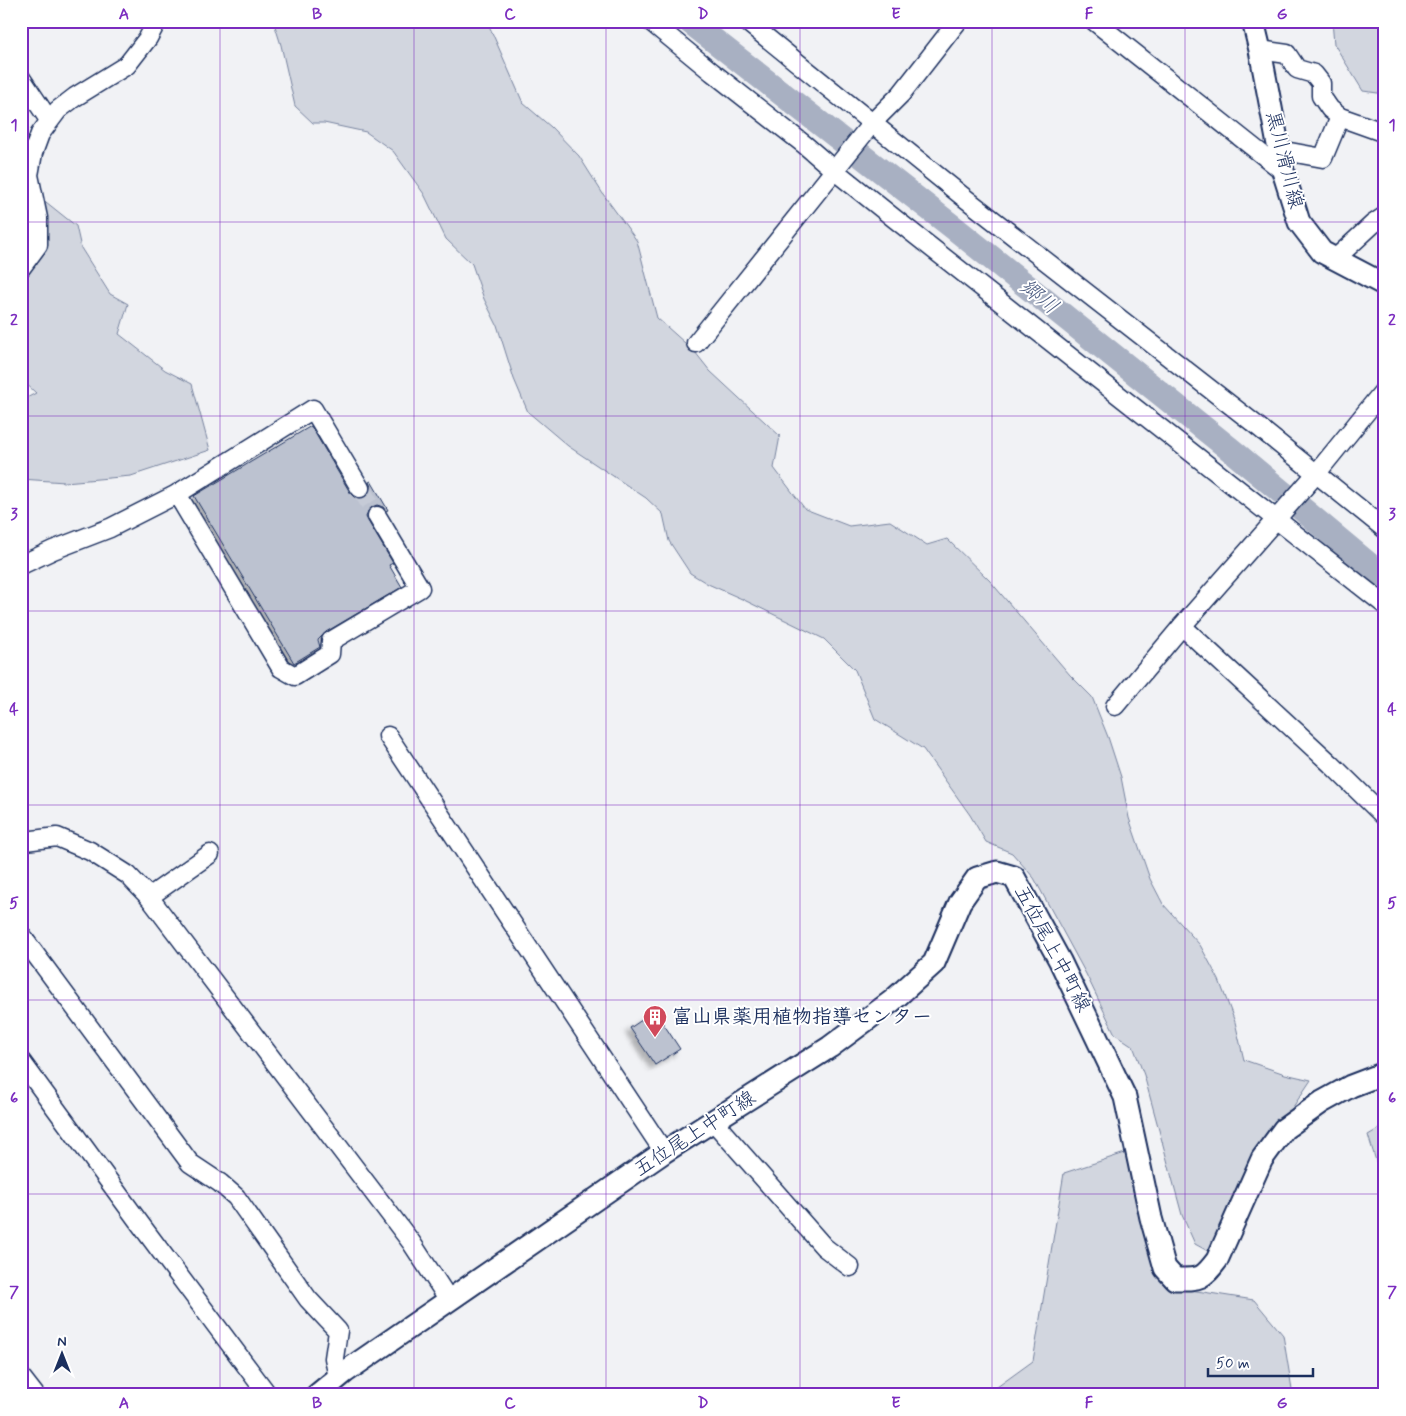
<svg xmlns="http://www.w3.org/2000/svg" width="1406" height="1416" font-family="Mynerve,'Klee One',sans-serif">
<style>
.green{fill:#d2d6df;stroke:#76829e}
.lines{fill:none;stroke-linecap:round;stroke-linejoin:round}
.river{stroke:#a8b0c2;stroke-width:25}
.building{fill:#bcc2d0;stroke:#1b2f5e;filter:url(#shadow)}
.minor-tunnel{stroke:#c6cbd7;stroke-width:18;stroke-dasharray:18 9;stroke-linecap:butt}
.minor-casing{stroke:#1b2f5e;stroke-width:21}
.major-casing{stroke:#1b2f5e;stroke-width:25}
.minor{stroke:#fff;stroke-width:18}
.major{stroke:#fff;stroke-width:21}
.grid{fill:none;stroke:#7b2cbf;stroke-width:1;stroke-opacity:0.55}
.labels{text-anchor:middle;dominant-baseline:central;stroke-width:4;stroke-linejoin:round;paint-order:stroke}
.street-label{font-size:20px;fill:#1b2f5e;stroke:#fff}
.poi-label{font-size:20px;font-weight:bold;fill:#1b2f5e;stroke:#fff;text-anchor:start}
.water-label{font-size:21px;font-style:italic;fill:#4c5c81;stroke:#fff}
.neatline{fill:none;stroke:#7b2cbf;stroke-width:2}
.grid-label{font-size:16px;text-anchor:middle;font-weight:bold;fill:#7b2cbf}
</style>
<defs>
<filter id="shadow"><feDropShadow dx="-4.5" dy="4.5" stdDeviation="2.5" flood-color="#0004"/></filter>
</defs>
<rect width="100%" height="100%" fill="#f1f2f5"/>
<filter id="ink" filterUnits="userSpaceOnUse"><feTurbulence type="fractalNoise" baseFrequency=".02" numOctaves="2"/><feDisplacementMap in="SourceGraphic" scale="10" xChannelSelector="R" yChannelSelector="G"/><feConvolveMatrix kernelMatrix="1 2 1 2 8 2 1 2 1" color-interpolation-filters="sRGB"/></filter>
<g filter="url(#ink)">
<g class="green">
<path d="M267,21H487L523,103L551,127L579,156L603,194L637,241L657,318L695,352L710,371L780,436L774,468L805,509L849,526L890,521L927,545L947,539L990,581L1070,675L1092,697L1108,737L1121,777L1129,818L1150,879L1163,904L1200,945L1219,980L1235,1022L1244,1060L1285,1074L1311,1080L1287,1116L1213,1254L1195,1244L1182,1215L1156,1119L1144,1075L1133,1046L1115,1034L1086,974L1034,878L1012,853L986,842L970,815L923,749L875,719L855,670L824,639L742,599L708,584L690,573L669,541L663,514L646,498L568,446L528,412L514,379L497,325L484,299L472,264L446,239L424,194L393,151L366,132L324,123H313L295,106L281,45L275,26Z"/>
<path d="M1332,21H1385V94L1363,91L1334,44Z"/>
<path d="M21,182L76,226L81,248L110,294L128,304L119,334L165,370L192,384L210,450L131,476L65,482L21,479V401L36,393L21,379Z"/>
<path d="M1385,1125V1190L1368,1135Z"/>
<path d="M1125,1153L1165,1286L1254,1300L1283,1335L1293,1395H986L1033,1361L1064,1173Z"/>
</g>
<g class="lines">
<path class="river" d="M689,21L953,227L1231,450L1385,578"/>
</g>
<g class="building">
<path d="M311,426L351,494L354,497L360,499L366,497L369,493L371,487L369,482L371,481L388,510L386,511L383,507L377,505L372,507L368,511L366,517L368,521L393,563L389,565L402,587L326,632L318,640L320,647L294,663L194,496Z"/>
<path d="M655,1011L680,1049L655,1065L630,1028Z"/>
</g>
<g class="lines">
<path class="minor-tunnel" d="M360,488L377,516"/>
<g class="minor-casing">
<g id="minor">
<path d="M650,21L712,72L805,145L835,171L895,219L1385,605"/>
<path d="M746,21L961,195L1251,421L1385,529"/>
<path d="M1094,21L1283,171"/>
<path d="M1260,50L1287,54L1297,69L1314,74L1321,83V96L1330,109L1340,117L1385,133"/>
<path d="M21,78L49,120"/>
<path d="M1279,150L1323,158L1340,117"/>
<path d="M1335,259L1373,224L1385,216"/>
<path d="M21,268L38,245V218L29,175L33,153L40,134L58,110L75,97L127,65L148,38L157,21"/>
<path d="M696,343L873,122L901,94L958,21"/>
<path d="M177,494L281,668L295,676L330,654L331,641L420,588L377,516"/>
<path d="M21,565L53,550L110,528L177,494L313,409L360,488"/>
<path d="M1182,626L1331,764L1385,817"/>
<path d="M1115,706L1182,626L1316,474L1385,389"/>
<path d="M388,736L664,1152"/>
<path d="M21,843L25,841L57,837L90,851L128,875L149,897L210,854"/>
<path d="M149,897L411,1242L449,1300"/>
<path d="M21,935L190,1163L220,1183L236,1197L308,1299L338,1331L334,1358L338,1378"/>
<path d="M21,1061L141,1225L268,1395"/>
<path d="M713,1121L824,1247L850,1267"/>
<path d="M21,1377L35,1395"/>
</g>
</g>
<g class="major-casing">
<g id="major">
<path d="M1253,21L1260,50L1283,171L1299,222L1322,252L1385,285"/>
<path d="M317,1395L345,1372L664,1152L830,1047L892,1001L934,963L960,902L977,878L997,872L1014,877L1060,961L1125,1097L1151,1218L1165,1268L1175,1279C1200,1279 1202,1280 1217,1260L1262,1159L1284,1129L1322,1102L1351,1086L1385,1073"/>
</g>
</g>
<use href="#minor" class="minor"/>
<use href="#major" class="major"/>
</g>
</g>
<path class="grid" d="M220,21V1395M414,21V1395M606,21V1395M800,21V1395M992,21V1395M1185,21V1395M21,222H1385M21,416H1385M21,611H1385M21,805H1385M21,1000H1385M21,1194H1385"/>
<defs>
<g id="building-pin" transform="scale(1.25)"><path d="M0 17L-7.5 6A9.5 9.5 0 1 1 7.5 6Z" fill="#d1495b" stroke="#fff"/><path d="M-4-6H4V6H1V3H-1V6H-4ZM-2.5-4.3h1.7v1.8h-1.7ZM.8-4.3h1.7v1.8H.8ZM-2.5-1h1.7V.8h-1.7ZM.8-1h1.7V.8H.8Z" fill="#fff"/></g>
</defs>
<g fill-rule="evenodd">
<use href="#building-pin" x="655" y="1017"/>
</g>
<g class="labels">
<g class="street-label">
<text transform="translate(1284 160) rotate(76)">黒川滑川線</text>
<text transform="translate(1052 949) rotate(62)">五位尾上中町線</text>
<text transform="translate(695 1134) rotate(-33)">五位尾上中町線</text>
</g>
<g class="poi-label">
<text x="672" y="1017">富山県薬用植物指導センター</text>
</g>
<g class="water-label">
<text transform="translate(1039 297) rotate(39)">郷川</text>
</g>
</g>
<rect width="1406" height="1416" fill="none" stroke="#fff" stroke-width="55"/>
<g transform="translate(62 1354)" stroke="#ffffff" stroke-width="4" paint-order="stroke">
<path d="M0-4L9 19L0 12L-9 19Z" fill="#1b2f5e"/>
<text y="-8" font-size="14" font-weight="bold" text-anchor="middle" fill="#1b2f5e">N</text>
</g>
<path d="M1208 1368v8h105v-8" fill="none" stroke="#1b2f5e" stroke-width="2.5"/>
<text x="1216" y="1368" font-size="15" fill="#1b2f5e" stroke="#ffffff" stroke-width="4" paint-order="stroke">50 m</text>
<rect x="28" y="28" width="1350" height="1360" class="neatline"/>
<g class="grid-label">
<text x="124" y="19">A</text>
<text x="317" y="19">B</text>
<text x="510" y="19">C</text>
<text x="703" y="19">D</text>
<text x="896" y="19">E</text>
<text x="1089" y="19">F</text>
<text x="1282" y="19">G</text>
<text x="14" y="130">1</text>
<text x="1392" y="130">1</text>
<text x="14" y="325">2</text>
<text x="1392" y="325">2</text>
<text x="14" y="519">3</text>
<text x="1392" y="519">3</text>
<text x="14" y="714">4</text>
<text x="1392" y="714">4</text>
<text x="14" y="908">5</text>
<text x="1392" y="908">5</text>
<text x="14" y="1103">6</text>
<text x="1392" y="1103">6</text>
<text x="14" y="1297">7</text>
<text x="1392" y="1297">7</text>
<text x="124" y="1408">A</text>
<text x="317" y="1408">B</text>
<text x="510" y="1408">C</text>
<text x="703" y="1408">D</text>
<text x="896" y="1408">E</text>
<text x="1089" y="1408">F</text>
<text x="1282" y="1408">G</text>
</g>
</svg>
